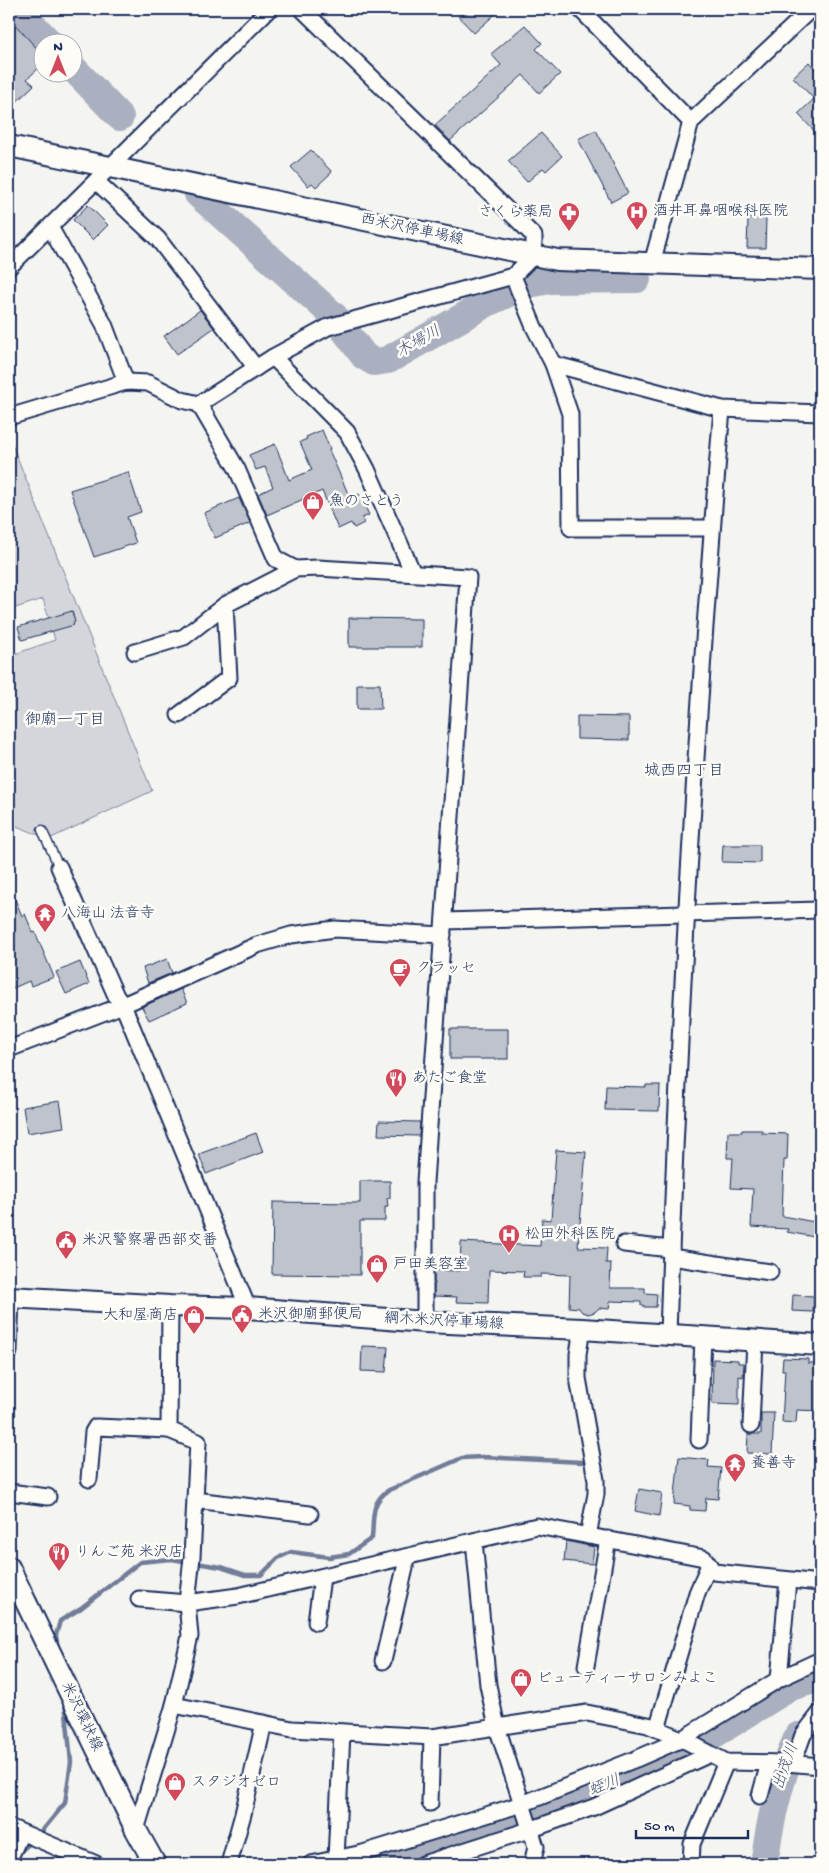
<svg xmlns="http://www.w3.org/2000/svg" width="829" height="1873" font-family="'Gochi Hand','Klee One',sans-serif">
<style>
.green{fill:#d4d6db;stroke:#78829c}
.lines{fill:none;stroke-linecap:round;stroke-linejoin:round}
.stream{stroke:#717c98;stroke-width:4.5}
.river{stroke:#aab0bf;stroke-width:28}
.building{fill:#bfc3cc;stroke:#1b2f5e}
.lane-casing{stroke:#1b2f5e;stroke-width:11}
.street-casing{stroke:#1b2f5e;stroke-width:19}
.secondary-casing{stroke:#1b2f5e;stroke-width:24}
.lane{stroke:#fdfcf7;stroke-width:8}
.street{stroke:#fdfcf7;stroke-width:15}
.secondary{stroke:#fdfcf7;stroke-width:20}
.labels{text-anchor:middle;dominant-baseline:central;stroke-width:5;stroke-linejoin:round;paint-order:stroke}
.poi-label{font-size:15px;fill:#1b2f5e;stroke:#fdfcf7;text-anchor:start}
.street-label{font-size:15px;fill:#1b2f5e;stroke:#fdfcf7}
.water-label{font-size:16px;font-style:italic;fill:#46567b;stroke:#fdfcf7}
.neighbourhood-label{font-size:16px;fill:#1b2f5e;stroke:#fdfcf7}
</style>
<rect width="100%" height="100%" fill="#f4f4f1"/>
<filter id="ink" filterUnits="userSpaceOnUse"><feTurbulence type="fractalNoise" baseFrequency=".02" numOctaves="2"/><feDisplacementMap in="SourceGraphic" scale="10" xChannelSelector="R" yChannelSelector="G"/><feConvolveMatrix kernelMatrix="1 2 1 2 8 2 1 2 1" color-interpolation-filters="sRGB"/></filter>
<g filter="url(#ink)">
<path class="green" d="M9,437L152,791L49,839L9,823V656L55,640L43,599L9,610Z"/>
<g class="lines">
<g class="stream">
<path d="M58,1650L56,1635L60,1621L81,1608L140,1562L171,1559L221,1567L245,1575H261L278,1558L291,1552L329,1557L349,1554L372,1538C374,1518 370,1502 389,1490L462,1458L482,1457L582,1462"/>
<path d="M38,1836L65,1803L71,1762L65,1702"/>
<path d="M9,1862L32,1841"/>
</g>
<g class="river">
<path d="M17,9L49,42"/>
<path d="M72,67L120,117"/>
<path d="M198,194L334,316L364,356L374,362L388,360L487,303L529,284L549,280L637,279"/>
<path d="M376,1864L477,1836L533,1817L676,1758L790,1687L820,1678"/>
<path d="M764,1864C770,1820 780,1776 798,1736"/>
</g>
</g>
<g class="building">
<path d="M467,9H501L474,33L458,16Z"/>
<path d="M9,18L42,54V65L27,79L34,85L9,109Z"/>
<path d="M525,25L542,43L536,49L560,74L539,93L523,75L450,141L435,125L501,65L491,54Z"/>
<path d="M809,62L820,75V137L798,114L814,99L793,77Z"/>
<path d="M596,130L628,193L611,202L578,139Z"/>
<path d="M541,133L562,156L546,171L543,168L527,182L508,161Z"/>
<path d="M311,150L332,172L316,187L312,183L308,186L291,167Z"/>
<path d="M88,205L108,225L93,240L73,220Z"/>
<path d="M748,218L766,219L765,248H747Z"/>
<path d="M200,310L214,328L177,354L164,336Z"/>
<path d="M322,430L330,449L329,450L350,498L359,494L369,515L362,518L364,523L354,528L351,523L338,529L322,491L267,515L258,494L273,487L265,467L256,470L249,455L275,444L289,480L312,470L300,442L307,439L306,437Z"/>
<path d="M128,472L141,512L127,517L136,543L94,557L70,490Z"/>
<path d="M239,498L250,523L215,538L204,513Z"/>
<path d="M72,611L75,622L73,623L74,625L22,640L18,627Z"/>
<path d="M349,618L422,619V647H349Z"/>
<path d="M357,684H380L381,709H357Z"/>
<path d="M577,716L629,717V740L577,739Z"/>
<path d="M723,845H760V863L722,862Z"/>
<path d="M9,885L22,916L25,914L33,933L35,932L54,977L31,986L29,981L9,990Z"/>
<path d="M167,959L172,973L148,983L143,968Z"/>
<path d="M80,962L89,984L66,994L56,972Z"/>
<path d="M181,989L187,1003L149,1020L142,1007Z"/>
<rect x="450" y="1029" width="58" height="30"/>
<path d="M646,1085H660L659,1111L605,1110L606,1086L646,1087Z"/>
<path d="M60,1101L64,1127L27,1133L23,1107Z"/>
<path d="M379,1121L420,1122L419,1136L378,1135Z"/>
<path d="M742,1130H762V1133L788,1134L787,1160H784L782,1216L820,1223V1238L787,1232L788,1229L751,1227L753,1189L731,1188L733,1158H727L728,1132H742Z"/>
<path d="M256,1133L263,1152L206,1174L199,1154Z"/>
<path d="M556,1150L586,1152L578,1247L607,1248L606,1263H611L610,1288H645V1293L657,1294L656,1307H644V1305H641V1302L610,1301L609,1309L599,1308L595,1312L588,1314L582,1312L579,1308L569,1307L570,1275L541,1274V1277H523L524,1271L489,1270L488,1303L456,1302L457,1297L434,1296V1270L460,1271L461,1242L540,1246L542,1219L551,1220Z"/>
<path d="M360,1181H390V1198H387L388,1207H385V1221H360V1275L272,1274L273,1202L360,1203Z"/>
<path d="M793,1295L814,1296L813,1312L792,1311Z"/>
<path d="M362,1346L388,1347L386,1372L361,1371Z"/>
<path d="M783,1358L808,1359V1363H820V1411L797,1410L796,1423L782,1422L785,1370H782Z"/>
<path d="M713,1359L738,1360V1363H744L743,1377L739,1376V1405L712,1404Z"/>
<path d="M761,1413H774L772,1454L747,1453L748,1434H761Z"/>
<path d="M679,1457L709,1460L708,1467L721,1468L718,1499L706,1498L705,1511L690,1510V1506L674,1504Z"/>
<path d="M639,1489L662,1493L659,1516L635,1511Z"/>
<path d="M566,1541L594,1547L592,1564L564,1561Z"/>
</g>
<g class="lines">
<g class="lane-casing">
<path id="lane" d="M42,830L59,867"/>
</g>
<g class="street-casing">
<g id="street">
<path d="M580,9L691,122"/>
<path d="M96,181L158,239L256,368"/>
<path d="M50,227L104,324L126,382"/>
<path d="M652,263L691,122L811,9"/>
<path d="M9,267L269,9"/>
<path d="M513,276L534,327L553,364L570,414L571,528H712"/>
<path d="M273,357L347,432L367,469L413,573"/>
<path d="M553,364L722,409L820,413"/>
<path d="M199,404L237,469L276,559L295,569L318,568L468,577L425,1182V1322"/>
<path d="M9,417L126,382L148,383L182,400L199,404L273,357L328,327L513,276L534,255V236L302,9"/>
<path d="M135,652L184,637L225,605"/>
<path d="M179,715L229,678L225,605L295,569"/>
<path d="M59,867L116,996L123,1005L248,1308"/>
<path d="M444,921L820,910"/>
<path d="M9,1049L123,1005L257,945L291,935L335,929L443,935"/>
<path d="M624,1244L671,1249"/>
<path d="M671,1257L770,1272"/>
<path d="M582,1329L578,1354V1378L596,1480V1494L588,1536"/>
<path d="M668,1335C678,1026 696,717 722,409"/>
<path d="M9,1352L11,1297"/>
<path d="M751,1425L755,1341"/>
<path d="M699,1440L703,1337"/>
<path d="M89,1479L93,1432L96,1427L169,1430"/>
<path d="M9,1492L48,1497"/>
<path d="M195,1500L310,1514"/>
<path d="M474,1541L488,1685L497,1727L536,1847L532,1864"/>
<path d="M139,1599L187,1603L238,1596L537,1526L704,1558L714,1572L820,1583"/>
<path d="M316,1622L322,1577"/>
<path d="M383,1661L405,1568V1557"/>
<path d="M586,1666L608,1539"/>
<path d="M779,1679L788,1580"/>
<path d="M174,1705L292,1729L432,1737L587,1713L648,1725L688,1742L726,1762L787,1763L820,1766"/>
<path d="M657,1729L697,1593L709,1565"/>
<path d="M793,1763L803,1735L820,1713"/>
<path d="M760,1796L769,1763"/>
<path d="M430,1803L432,1737"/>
<path d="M9,1827L96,1864"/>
<path d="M136,1830L174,1705L190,1636L187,1603L192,1557L198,1442L169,1430L170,1306"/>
<path d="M9,1854L12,1853L21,1833"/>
<path d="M336,1859L342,1732"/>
<path d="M229,1864L243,1814L264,1723"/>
<path d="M311,1864L363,1853L522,1804L636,1759L682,1739L779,1679L820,1660"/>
<path d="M423,1864L532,1829L594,1807L710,1754"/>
<path d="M691,1864L692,1844L726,1762"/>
</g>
</g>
<g class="secondary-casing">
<g id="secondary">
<path d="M9,146L557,260L820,269"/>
<path d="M9,1297L170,1306L248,1308L425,1322L582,1329L820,1345"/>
<path d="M9,1567L136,1830L155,1864"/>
</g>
</g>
<use href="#lane" class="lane"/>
<use href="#street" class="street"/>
<use href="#secondary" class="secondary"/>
</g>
</g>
<defs>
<g id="hospital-pin" transform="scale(1.125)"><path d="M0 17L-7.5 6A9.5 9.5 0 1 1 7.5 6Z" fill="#d1495b" stroke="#fdfcf7"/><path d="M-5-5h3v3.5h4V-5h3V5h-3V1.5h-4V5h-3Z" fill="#fff"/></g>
<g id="pharmacy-pin" transform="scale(1.125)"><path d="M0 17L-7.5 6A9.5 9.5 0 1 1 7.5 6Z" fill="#d1495b" stroke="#fdfcf7"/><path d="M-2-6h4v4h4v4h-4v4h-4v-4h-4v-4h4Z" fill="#fff"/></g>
<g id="shop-pin" transform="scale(1.125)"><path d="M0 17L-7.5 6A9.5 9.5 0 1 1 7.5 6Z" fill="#d1495b" stroke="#fdfcf7"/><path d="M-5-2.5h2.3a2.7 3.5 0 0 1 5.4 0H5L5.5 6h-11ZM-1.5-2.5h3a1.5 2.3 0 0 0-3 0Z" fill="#fff"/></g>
<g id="temple-pin" transform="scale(1.125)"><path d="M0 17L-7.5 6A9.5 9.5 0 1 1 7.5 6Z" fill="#d1495b" stroke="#fdfcf7"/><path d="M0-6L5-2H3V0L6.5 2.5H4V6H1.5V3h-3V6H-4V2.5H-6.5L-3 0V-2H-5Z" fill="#fff"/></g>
<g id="cafe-pin" transform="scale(1.125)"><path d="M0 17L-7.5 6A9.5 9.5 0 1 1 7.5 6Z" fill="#d1495b" stroke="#fdfcf7"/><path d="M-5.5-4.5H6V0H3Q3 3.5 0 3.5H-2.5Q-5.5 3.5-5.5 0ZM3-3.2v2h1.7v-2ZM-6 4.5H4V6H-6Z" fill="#fff"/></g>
<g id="restaurant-pin" transform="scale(1.125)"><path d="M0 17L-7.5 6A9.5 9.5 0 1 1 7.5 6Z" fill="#d1495b" stroke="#fdfcf7"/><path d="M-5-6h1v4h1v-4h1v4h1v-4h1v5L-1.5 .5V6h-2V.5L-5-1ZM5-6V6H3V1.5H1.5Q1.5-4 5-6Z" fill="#fff"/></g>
<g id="civic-pin" transform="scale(1.125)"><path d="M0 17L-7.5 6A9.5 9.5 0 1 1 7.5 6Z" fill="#d1495b" stroke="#fdfcf7"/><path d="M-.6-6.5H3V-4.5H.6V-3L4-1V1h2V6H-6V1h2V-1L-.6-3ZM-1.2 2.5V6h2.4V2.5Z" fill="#fff"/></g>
</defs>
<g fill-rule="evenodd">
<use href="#hospital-pin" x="637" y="212"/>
<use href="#pharmacy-pin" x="569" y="213"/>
<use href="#shop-pin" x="313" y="502"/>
<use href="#temple-pin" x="45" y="914"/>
<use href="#cafe-pin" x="400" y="969"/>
<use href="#restaurant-pin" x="396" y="1079"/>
<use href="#hospital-pin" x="509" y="1235"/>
<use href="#civic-pin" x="66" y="1241"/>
<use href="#shop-pin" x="377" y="1265"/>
<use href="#civic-pin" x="242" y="1315"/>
<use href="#shop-pin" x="194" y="1316"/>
<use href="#temple-pin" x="735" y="1464"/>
<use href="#restaurant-pin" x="59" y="1553"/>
<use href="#shop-pin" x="521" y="1679"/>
<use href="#shop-pin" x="175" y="1783"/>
</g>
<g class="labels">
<g class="poi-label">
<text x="653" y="212">酒井耳鼻咽喉科医院</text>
<text x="553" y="213" text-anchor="end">さくら薬局</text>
<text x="329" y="502">魚のさとう</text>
<text x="61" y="914">八海山 法音寺</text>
<text x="416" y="969">クラッセ</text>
<text x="412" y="1079">あたご食堂</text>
<text x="525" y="1235">松田外科医院</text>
<text x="82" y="1241">米沢警察署西部交番</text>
<text x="393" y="1265">戸田美容室</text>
<text x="258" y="1315">米沢御廟郵便局</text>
<text x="178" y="1316" text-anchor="end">大和屋商店</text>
<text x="751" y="1464">養善寺</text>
<text x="75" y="1553">りんご苑 米沢店</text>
<text x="537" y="1679">ビューティーサロンみよこ</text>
<text x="191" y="1783">スタジオゼロ</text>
</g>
<g class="street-label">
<text transform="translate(412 230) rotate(12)">西米沢停車場線</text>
<text transform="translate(444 1322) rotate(3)">綱木米沢停車場線</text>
<text transform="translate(81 1717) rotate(64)">米沢環状線</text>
</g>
<g class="water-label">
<text transform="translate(419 343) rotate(-30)">木場川</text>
<text transform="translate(787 1767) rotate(-71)">出茂川</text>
<text transform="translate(605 1787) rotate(-22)">蛭川</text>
</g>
<g class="neighbourhood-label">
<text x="65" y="721">御廟一丁目</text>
<text x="684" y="772">城西四丁目</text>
</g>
</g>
<rect width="829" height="1873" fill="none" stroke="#fdfcf7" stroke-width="30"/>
<rect x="15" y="15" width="799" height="1843" fill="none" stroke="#1b2f5e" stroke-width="2" filter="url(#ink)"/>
<g transform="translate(58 58)"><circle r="24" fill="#fdfcf7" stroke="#a3aaba"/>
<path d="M0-4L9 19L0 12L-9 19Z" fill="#d1495b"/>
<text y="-8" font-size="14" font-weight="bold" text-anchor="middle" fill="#1b2f5e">N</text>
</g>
<path d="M636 1830v8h112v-8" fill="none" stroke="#1b2f5e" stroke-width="2.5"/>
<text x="644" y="1830" font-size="15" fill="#1b2f5e" stroke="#fdfcf7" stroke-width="4" paint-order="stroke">50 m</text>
</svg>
